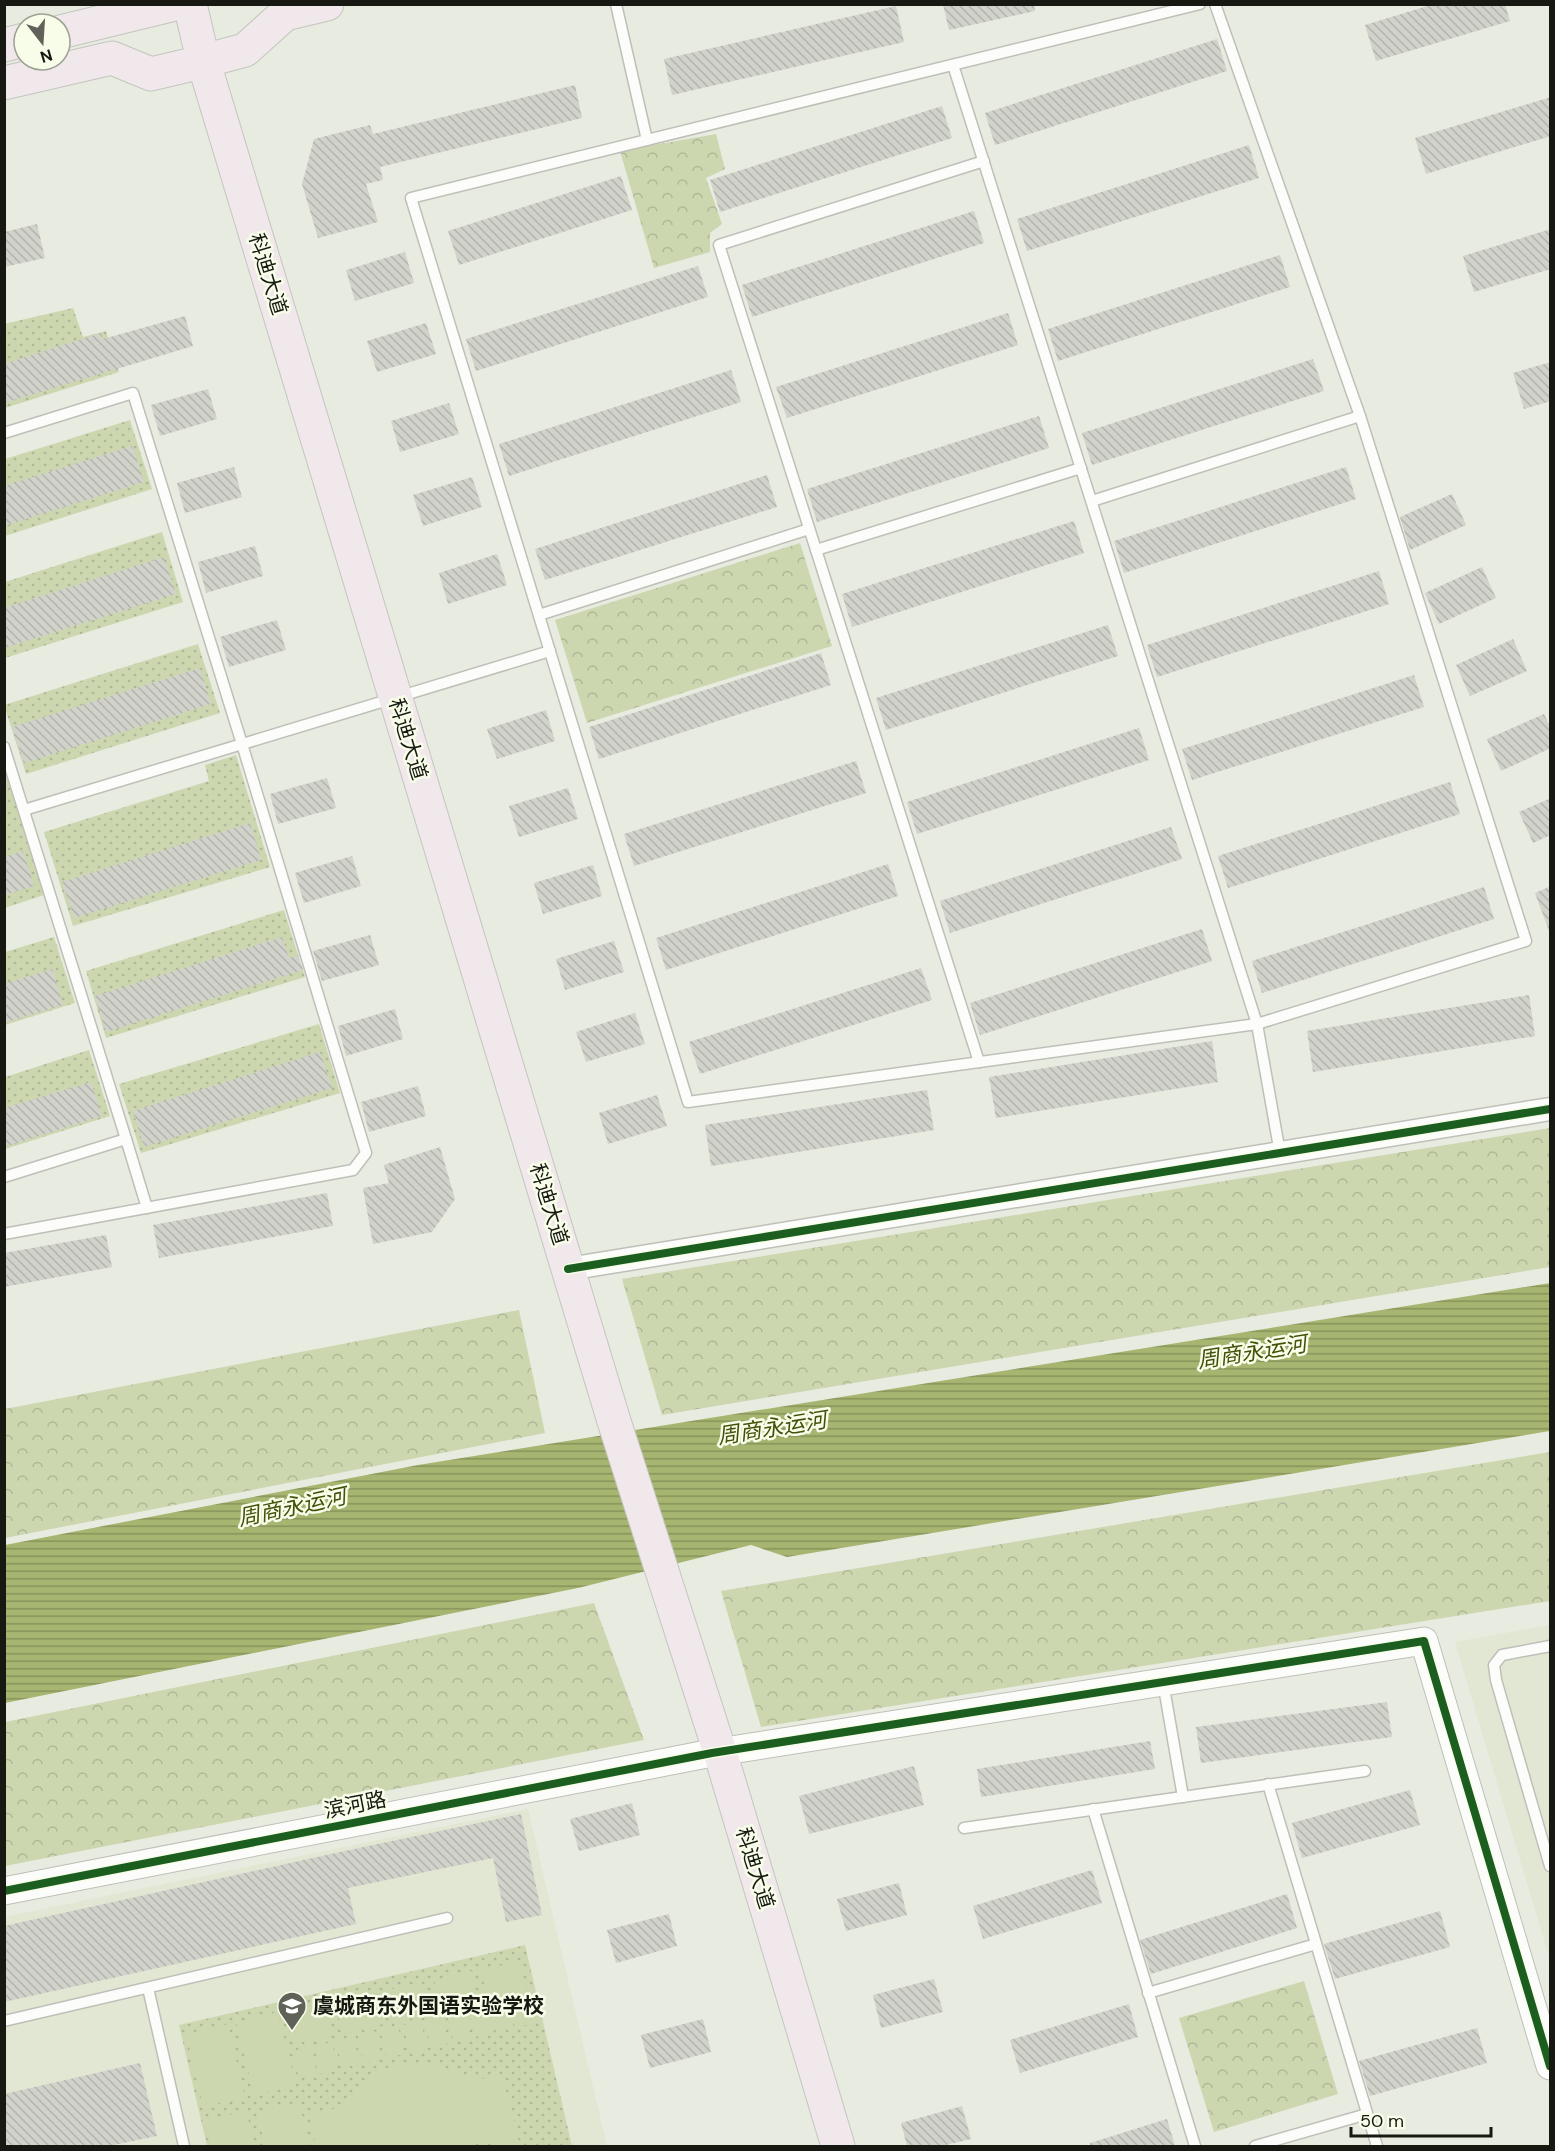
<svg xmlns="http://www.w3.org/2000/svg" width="1555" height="2151" font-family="'DM Sans','Noto Sans SC',sans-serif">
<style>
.built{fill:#e1e7d3}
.grass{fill:url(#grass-dots)}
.forest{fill:url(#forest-crowns)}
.pitch{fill:#ccd7b0}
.water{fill:url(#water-rules)}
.building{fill:url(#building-back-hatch)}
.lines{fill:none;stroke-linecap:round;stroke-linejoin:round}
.service-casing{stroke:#bec0b8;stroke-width:13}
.minor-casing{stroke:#bec0b8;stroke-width:25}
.tertiary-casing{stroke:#bec0b8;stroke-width:29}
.primary-casing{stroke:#c4c5c0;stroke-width:35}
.service{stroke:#fcfcfa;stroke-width:10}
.minor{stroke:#fcfcfa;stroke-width:22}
.tertiary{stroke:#fcfcfa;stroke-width:27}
.primary{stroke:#f0e8ea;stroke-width:33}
.cycleway-casing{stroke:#f7fde9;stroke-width:11}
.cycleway{stroke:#1b5e20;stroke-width:8}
.labels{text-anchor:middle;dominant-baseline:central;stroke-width:5;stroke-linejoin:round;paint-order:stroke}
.street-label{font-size:21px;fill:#161811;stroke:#f7fde9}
.poi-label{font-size:21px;font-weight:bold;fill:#161811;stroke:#f7fde9;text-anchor:start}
.water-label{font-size:22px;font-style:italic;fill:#425108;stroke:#f7fde9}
</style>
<defs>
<pattern id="grass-dots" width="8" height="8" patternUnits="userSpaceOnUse" patternTransform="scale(1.5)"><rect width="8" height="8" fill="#ccd7b0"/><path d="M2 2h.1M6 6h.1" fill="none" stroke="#aeb896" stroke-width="1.8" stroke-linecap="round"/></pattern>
<pattern id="forest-crowns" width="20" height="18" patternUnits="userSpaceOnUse" patternTransform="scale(1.5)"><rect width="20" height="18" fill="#ccd7b0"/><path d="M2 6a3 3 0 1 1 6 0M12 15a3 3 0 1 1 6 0" fill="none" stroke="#aeb896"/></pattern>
<pattern id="water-rules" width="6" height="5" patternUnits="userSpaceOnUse" patternTransform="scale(1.5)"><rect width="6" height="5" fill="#a6b670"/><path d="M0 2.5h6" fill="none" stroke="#86935b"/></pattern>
<pattern id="building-back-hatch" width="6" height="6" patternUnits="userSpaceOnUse" patternTransform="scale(1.5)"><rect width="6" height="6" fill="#d1d3cb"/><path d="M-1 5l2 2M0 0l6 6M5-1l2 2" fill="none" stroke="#b3b4ad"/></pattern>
</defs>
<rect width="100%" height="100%" fill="#e8ebe0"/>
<g class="built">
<path d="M1550,1625V1960L1455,1642Z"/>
<path d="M528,1809L607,2146H5L4,1917Z"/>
</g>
<g class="grass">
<path d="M73,308L83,337L106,331L119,372L5,408L4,324Z"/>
<path d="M130,420L152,489L5,536V459Z"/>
<path d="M162,532L183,602L5,658V582Z"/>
<path d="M198,644L220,713L26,774L4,705Z"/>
<path d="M236,755L270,867L73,926L44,832L209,781L205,765Z"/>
<path d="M7,776L44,895L5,908L4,777Z"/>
<path d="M284,910L305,977L106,1038L86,971Z"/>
<path d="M54,937L75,1003L5,1025V952Z"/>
<path d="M319,1024L340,1093L141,1153L119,1084Z"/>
<path d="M89,1050L110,1116L5,1149V1077Z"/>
<path d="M525,1945L572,2146H207L179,2025Z"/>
</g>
<g class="forest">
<path d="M716,134L725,169L706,178L722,224L710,233V252L654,268L620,151Z"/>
<path d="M800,543L832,646L587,723L555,620Z"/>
<path d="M1550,1128V1267L662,1415L622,1279Z"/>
<path d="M519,1310L545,1433L5,1538V1409Z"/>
<path d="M1550,1452V1601L761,1727L721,1591Z"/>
<path d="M594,1603L644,1740L5,1866V1722Z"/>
<path d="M1304,1981L1338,2094L1214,2132L1179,2018Z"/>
</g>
<g class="pitch">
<path d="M519,1961L527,1993L488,2002L481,1970Z"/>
<path d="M472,1971L479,2004L441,2012L434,1980Z"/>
<path d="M422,1982L429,2014L391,2023L384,1991Z"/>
<path d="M373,1993L381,2025L342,2034L335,2001Z"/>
<path d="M529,1995L536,2023L518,2027L512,2000Z"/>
<path d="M508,2000L514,2028L496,2032L489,2005Z"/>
<path d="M325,2004L332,2036L293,2044L286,2012Z"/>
<path d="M486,2005L493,2033L475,2037L468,2010Z"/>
<path d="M464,2010L471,2038L454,2042L447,2015Z"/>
<path d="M278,2012L296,2085L254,2095L236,2022Z"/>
<path d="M442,2016L449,2043L431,2048L425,2020Z"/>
<path d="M421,2021L427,2048L409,2053L403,2025Z"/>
<path d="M228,2024L245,2097L203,2107L186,2034Z"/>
<path d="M398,2026L404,2054L387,2058L380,2031Z"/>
<path d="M375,2031L382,2059L364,2063L358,2036Z"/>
<path d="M353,2036L360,2064L342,2068L336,2041Z"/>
<path d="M332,2042L338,2069L320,2074L314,2046Z"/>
<path d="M310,2047L317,2074L299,2079L292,2051Z"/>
<path d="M409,2063L431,2064L481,2079L502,2074L520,2146H497L495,2140L468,2146H316L309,2115L337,2108L369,2077L389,2067Z"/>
<path d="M299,2102L310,2146H265L257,2112Z"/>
<path d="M246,2111L255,2146H211L204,2121Z"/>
</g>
<path class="water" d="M1550,1283V1431L787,1557L751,1545L578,1588L5,1703V1545L418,1465Z"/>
<g class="building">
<path d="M943,4H1034L1035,11L949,30Z"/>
<path d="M1434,4H1505L1510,21L1376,61L1365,25Z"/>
<path d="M896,6L904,42L672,95L664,59Z"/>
<path d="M1217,39L1227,71L995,145L985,113Z"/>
<path d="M575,85L582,118L380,167L383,180L366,184L378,222L318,238L302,184L314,139L370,125L373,134Z"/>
<path d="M1551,97V136L1426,174L1415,138Z"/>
<path d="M942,106L952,138L720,212L710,180Z"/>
<path d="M1249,145L1259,178L1027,251L1017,219Z"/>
<path d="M621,176L632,210L459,265L448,231Z"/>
<path d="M974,211L984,243L752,317L742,285Z"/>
<path d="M37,224L45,258L4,267V232Z"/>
<path d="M1551,229V269L1474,292L1463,256Z"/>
<path d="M405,252L414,283L355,301L346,270Z"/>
<path d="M1280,255L1290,287L1058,361L1048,329Z"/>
<path d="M698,266L708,297L476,371L466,339Z"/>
<path d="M1008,313L1018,345L787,418L776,387Z"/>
<path d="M185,316L193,346L4,403V364L101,333L103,339Z"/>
<path d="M426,323L436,354L377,372L367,341Z"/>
<path d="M1313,359L1324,391L1092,465L1082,433Z"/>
<path d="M1551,362V401L1524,409L1513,373Z"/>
<path d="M731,370L741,402L509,476L499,444Z"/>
<path d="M208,389L217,419L160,436L151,405Z"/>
<path d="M449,403L459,434L400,452L391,421Z"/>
<path d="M1039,416L1049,448L817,522L807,489Z"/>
<path d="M132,446L144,482L4,526V486Z"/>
<path d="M234,467L242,497L185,513L177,483Z"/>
<path d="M1346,467L1356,499L1124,573L1114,541Z"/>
<path d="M767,475L777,507L545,580L535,549Z"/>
<path d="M472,477L482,507L423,526L413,495Z"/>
<path d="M1452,494L1466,525L1410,550L1400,517Z"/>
<path d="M1074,521L1084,553L852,627L842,594Z"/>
<path d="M255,546L263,576L206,593L198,562Z"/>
<path d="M497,554L507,585L448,604L439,573Z"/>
<path d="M164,557L176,594L4,648V608Z"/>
<path d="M1482,567L1496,598L1439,624L1425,593Z"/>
<path d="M1379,571L1389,604L1157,677L1147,645Z"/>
<path d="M277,620L286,650L229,667L220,637Z"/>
<path d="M1108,625L1118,656L886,730L876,698Z"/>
<path d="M1513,639L1527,671L1470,696L1456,665Z"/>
<path d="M821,653L831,685L599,759L589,727Z"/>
<path d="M200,668L211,704L24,763L12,727Z"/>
<path d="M1414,675L1424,707L1192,780L1182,749Z"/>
<path d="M546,710L555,741L497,759L487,729Z"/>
<path d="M1544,714L1551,729V748L1501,771L1487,739Z"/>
<path d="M1139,728L1149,760L917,834L907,802Z"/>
<path d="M856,761L866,793L634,866L624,834Z"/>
<path d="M327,778L336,808L278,824L270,794Z"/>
<path d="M1450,782L1460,814L1228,888L1218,856Z"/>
<path d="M568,788L578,819L519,837L509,806Z"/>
<path d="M1551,798V835L1533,843L1519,812Z"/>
<path d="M250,823L261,860L74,918L62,882Z"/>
<path d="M1171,827L1182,859L950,933L940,901Z"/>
<path d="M23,851L34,886L4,895V857Z"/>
<path d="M352,856L361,886L304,903L295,873Z"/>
<path d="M888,864L898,896L666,970L656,938Z"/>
<path d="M593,865L602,896L543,914L534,883Z"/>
<path d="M1551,886V931H1549L1535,893Z"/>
<path d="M1484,887L1494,919L1262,993L1252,961Z"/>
<path d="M1202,929L1212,961L980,1035L970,1003Z"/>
<path d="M370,935L379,965L322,981L313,951Z"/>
<path d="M282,937L289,958L298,955L303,970L106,1032L95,996Z"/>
<path d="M614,941L624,972L565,990L556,959Z"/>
<path d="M921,968L932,1000L700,1074L689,1042Z"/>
<path d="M52,969L63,1005L4,1023V984Z"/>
<path d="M1529,995L1535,1036L1313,1072L1307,1031Z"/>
<path d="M395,1009L403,1039L346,1056L338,1026Z"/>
<path d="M635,1013L645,1044L586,1062L576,1032Z"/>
<path d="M1212,1041L1218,1082L996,1118L989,1077Z"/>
<path d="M320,1052L332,1088L144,1147L133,1111Z"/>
<path d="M91,1082L102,1116L4,1147V1108Z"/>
<path d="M418,1086L426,1116L369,1132L361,1102Z"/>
<path d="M927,1090L934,1130L711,1166L705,1125Z"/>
<path d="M657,1095L667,1126L608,1144L599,1113Z"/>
<path d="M440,1147L455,1199L432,1232L373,1244L363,1188L389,1183L384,1165Z"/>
<path d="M327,1193L333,1226L159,1258L153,1225Z"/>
<path d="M106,1235L112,1267L4,1287V1253Z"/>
<path d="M1387,1702L1392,1737L1201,1763L1196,1727Z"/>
<path d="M1150,1741L1155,1769L981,1797L977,1769Z"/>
<path d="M914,1766L924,1805L809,1834L799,1796Z"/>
<path d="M1410,1790L1420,1825L1302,1858L1292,1823Z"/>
<path d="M632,1803L640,1835L579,1851L570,1819Z"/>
<path d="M521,1814L542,1915L506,1922L493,1858L348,1888L356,1924L4,2002V1926L340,1852Z"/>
<path d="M1092,1870L1102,1903L983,1939L973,1906Z"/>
<path d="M899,1883L907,1915L846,1931L837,1899Z"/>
<path d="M1287,1894L1297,1928L1151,1974L1140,1940Z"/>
<path d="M1440,1911L1450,1947L1335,1979L1324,1944Z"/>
<path d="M669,1914L677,1946L616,1963L607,1930Z"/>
<path d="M934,1979L943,2012L881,2028L873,1995Z"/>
<path d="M1129,2004L1138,2037L1020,2073L1010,2040Z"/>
<path d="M703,2019L711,2052L650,2068L641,2035Z"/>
<path d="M1477,2028L1487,2063L1370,2096L1359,2061Z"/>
<path d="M140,2063L157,2136L109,2146H4V2094Z"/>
<path d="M962,2106L971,2139L942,2146H907L901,2123Z"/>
<path d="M1167,2119L1175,2146H1090V2143Z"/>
</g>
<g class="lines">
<g class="service-casing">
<g id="service">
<path d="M616,4L647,140"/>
<path d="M1200,4L411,198L688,1102L1257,1024L1526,941L1360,416L1215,4"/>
<path d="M953,65L1257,1024L1280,1153"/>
<path d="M4,433L133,393L242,744L366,1153L353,1170L4,1234"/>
<path d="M1092,501L1360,416"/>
<path d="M816,550L1081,468"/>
<path d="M539,615L809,529"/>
<path d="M4,747L126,1139L4,1177"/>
<path d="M24,810L550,651"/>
<path d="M979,1062L719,245L984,161"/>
<path d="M126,1139L147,1208"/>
<path d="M1550,1646L1502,1655L1494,1665L1496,1680L1550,1866"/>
<path d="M1163,1682L1183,1797"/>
<path d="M1268,1784L1377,2146"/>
<path d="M1093,1809L1195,2146"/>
<path d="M964,1828L1365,1771"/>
<path d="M148,1988L184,2146"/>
<path d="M1148,1993L1316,1944"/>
<path d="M4,2021L447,1918"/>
<path d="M1255,2146L1367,2114"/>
</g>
</g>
<g class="minor-casing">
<path id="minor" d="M568,1269L1550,1109"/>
</g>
<g class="tertiary-casing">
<path id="tertiary" d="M4,1891L712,1753L1424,1641L1550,2066"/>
</g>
<g class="primary-casing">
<g id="primary">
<path d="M190,4L203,60L613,1418L720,1752L838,2146"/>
<path d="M60,32L175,4"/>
<path d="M4,45L24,40"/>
<path d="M4,83L112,58L151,74L189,65L245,50L285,14L327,4"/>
</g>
</g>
<use href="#service" class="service"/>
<use href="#minor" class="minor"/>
<use href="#tertiary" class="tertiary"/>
<use href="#primary" class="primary"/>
<g class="cycleway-casing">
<g id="cycleway">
<path d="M568,1269L1550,1109"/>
<path d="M4,1891L712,1753L1424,1641L1550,2066"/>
</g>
</g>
<use href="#cycleway" class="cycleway"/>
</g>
<defs>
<g id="school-pin" transform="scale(1.5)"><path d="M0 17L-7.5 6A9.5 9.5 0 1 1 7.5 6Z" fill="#606259" stroke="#f7fde9"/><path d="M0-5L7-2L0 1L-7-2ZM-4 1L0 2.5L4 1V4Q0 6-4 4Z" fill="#fff"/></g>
</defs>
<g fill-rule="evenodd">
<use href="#school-pin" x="292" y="2006"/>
</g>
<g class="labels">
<g class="street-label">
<text transform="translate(268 274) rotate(73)">科迪大道</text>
<text transform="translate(408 739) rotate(73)">科迪大道</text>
<text transform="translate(549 1204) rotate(73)">科迪大道</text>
<text transform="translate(355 1805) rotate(-11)">滨河路</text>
<text transform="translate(755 1868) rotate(73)">科迪大道</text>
</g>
<g class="poi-label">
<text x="313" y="2006">虞城商东外国语实验学校</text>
</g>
<g class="water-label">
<text transform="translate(1252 1352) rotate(-9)">周商永运河</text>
<text transform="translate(772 1428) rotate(-9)">周商永运河</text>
<text transform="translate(292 1507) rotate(-12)">周商永运河</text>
</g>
</g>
<rect width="1555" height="2151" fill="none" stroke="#161811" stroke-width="12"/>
<g transform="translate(42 42) rotate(163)"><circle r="28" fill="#f7fde9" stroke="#9da193" stroke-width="1.5"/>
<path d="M0-4.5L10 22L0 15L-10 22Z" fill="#606259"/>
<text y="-9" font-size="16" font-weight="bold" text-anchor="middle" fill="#161811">N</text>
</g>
<path d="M1351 2127v9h140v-9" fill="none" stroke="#161811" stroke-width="3"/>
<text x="1360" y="2127" font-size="18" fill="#161811" stroke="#f7fde9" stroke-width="4.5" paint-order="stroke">50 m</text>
</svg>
